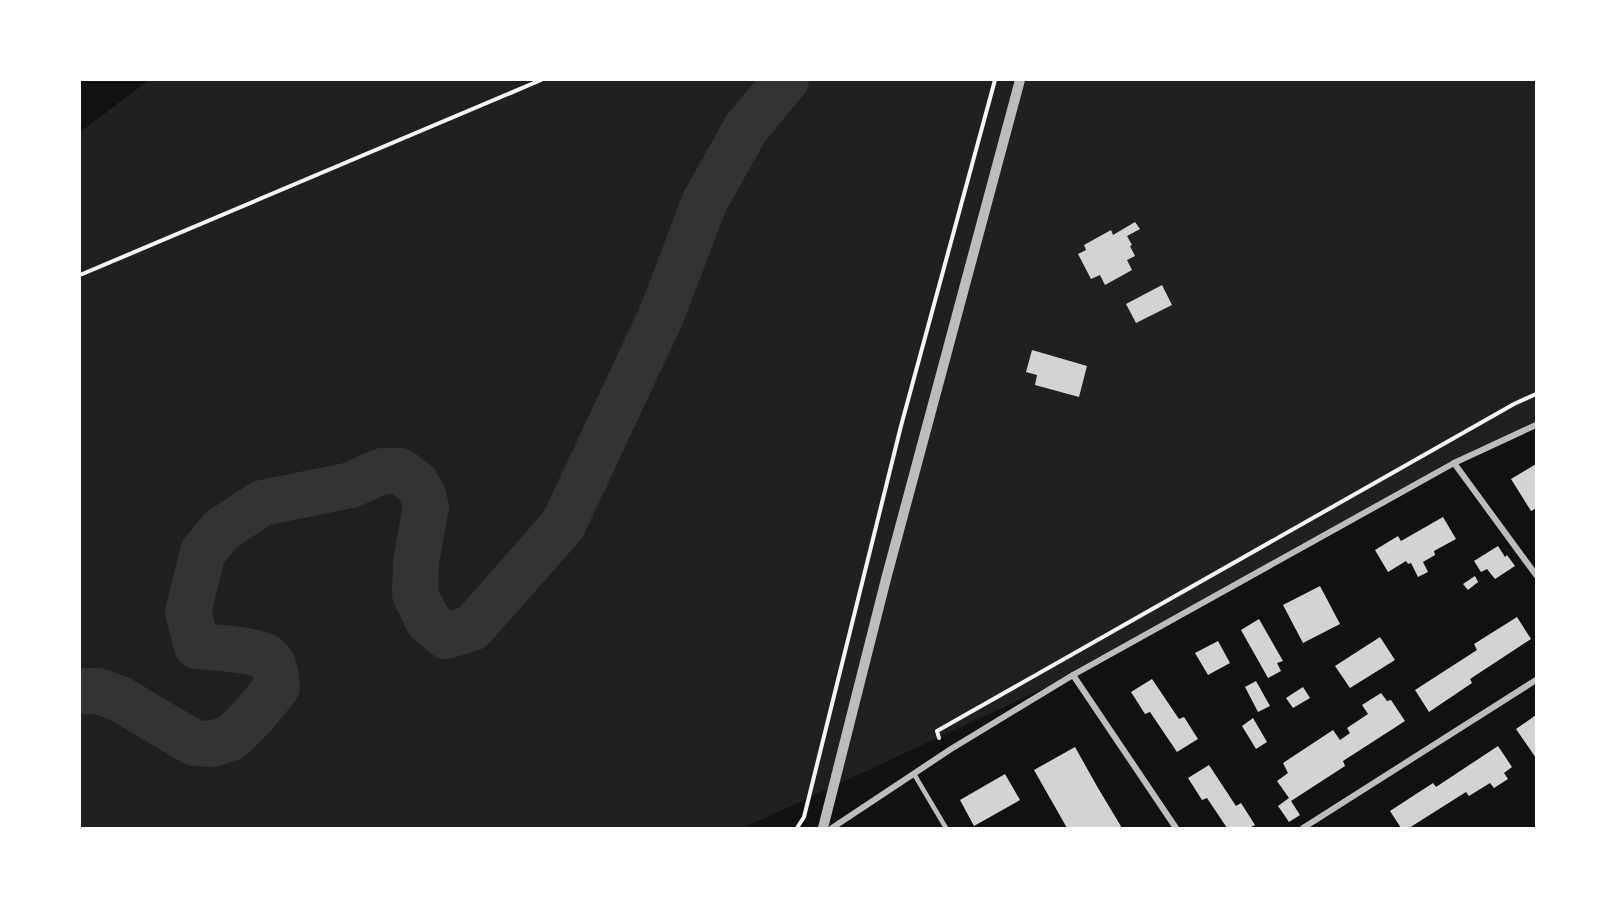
<svg xmlns="http://www.w3.org/2000/svg" width="1616" height="908" font-family="Rubik,sans-serif">
<style>
.green{fill:#202020}
.lines{fill:none;stroke-linecap:round;stroke-linejoin:round}
.river{stroke:#333;stroke-width:46}
.building{fill:#d3d3d3}
.path{stroke:#f5f5f5;stroke-width:4}
.service{stroke:#bcbcbc;stroke-width:4.5}
.minor{stroke:#bcbcbc;stroke-width:6}
.tertiary{stroke:#bcbcbc;stroke-width:10}
</style>
<rect width="100%" height="100%" fill="#111"/>
<path class="green" d="M149,80H1536V425L1454,463L1073,675L743,828H80V132Z"/>
<g class="lines">
<path class="river" d="M80,691H98L120,699L194,743L212,744L231,738L255,714L277,687C276,677 276,664 266,657C257,650 210,647 197,646L188,612L203,552L221,530L262,503L351,485L382,471H400L416,483L423,495L426,507L416,562L415,594L428,621L446,636L472,628L563,525L661,316L705,201L746,128L786,80"/>
</g>
<g class="building">
<path d="M1135,222L1140,229L1127,236L1132,245L1130,246L1135,256L1127,260L1132,270L1105,285L1100,275L1091,279L1078,254L1086,250L1084,245L1111,230L1113,235Z"/>
<path d="M1162,285L1172,305L1136,323L1126,304Z"/>
<path d="M1032,350L1087,366L1079,397L1035,385L1037,375L1026,372Z"/>
<path d="M1536,464V511L1535,509L1531,511L1511,479Z"/>
<path d="M1443,517L1456,539L1434,551L1435,555L1423,562L1428,572L1418,577L1411,563L1408,564L1406,561L1388,572L1375,550L1398,536L1401,541Z"/>
<path d="M1498,546L1505,557L1507,555L1515,566L1495,579L1487,569L1481,572L1474,561Z"/>
<path d="M1475,576L1478,582L1468,590L1463,584Z"/>
<path d="M1320,586L1340,624L1303,643L1283,605Z"/>
<path d="M1517,617L1531,639L1470,679L1472,683L1429,712L1415,690L1477,650L1474,644Z"/>
<path d="M1259,619L1283,661L1277,663L1281,671L1268,678L1241,630Z"/>
<path d="M1380,637L1395,660L1350,688L1335,666Z"/>
<path d="M1218,641L1230,663L1208,675L1195,653Z"/>
<path d="M1152,679L1179,719L1184,717L1198,739L1177,752L1150,712L1145,714L1131,692Z"/>
<path d="M1256,681L1270,706L1258,712L1245,687Z"/>
<path d="M1303,687L1310,698L1293,708L1286,698Z"/>
<path d="M1381,693L1387,701L1391,700L1405,721L1343,761L1345,766L1291,801L1300,815L1289,822L1278,806L1289,798L1277,781L1288,773L1283,763L1333,730L1340,740L1350,733L1347,728L1368,714L1362,705Z"/>
<path d="M1536,715V758L1516,729Z"/>
<path d="M1253,718L1267,742L1256,749L1242,726Z"/>
<path d="M1498,746L1512,767L1504,773L1508,779L1494,788L1490,783L1469,796L1466,792L1409,828H1401L1390,811L1433,783L1436,787Z"/>
<path d="M1075,747L1098,788L1122,828H1067L1034,770Z"/>
<path d="M1209,765L1236,806L1241,803L1255,825L1249,828H1227L1207,798L1202,800L1188,778Z"/>
<path d="M1005,774L1020,800L974,826L960,800Z"/>
</g>
<g class="lines">
<g class="path">
<path d="M80,275L541,80"/>
<path d="M939,738L937,731L1514,404L1536,394"/>
<path d="M797,828L804,817L901,426L995,80"/>
</g>
<path class="service" d="M914,774L946,828"/>
<g class="minor">
<path d="M1454,463L1536,575"/>
<path d="M1073,675L1176,828"/>
<path d="M832,828L951,749L1073,675L1454,463L1536,425"/>
<path d="M1303,828L1536,680"/>
</g>
<path class="tertiary" d="M823,828L886,579L1020,80"/>
</g>
<rect width="1616" height="908" fill="none" stroke="#ffffff" stroke-width="162"/>
</svg>
